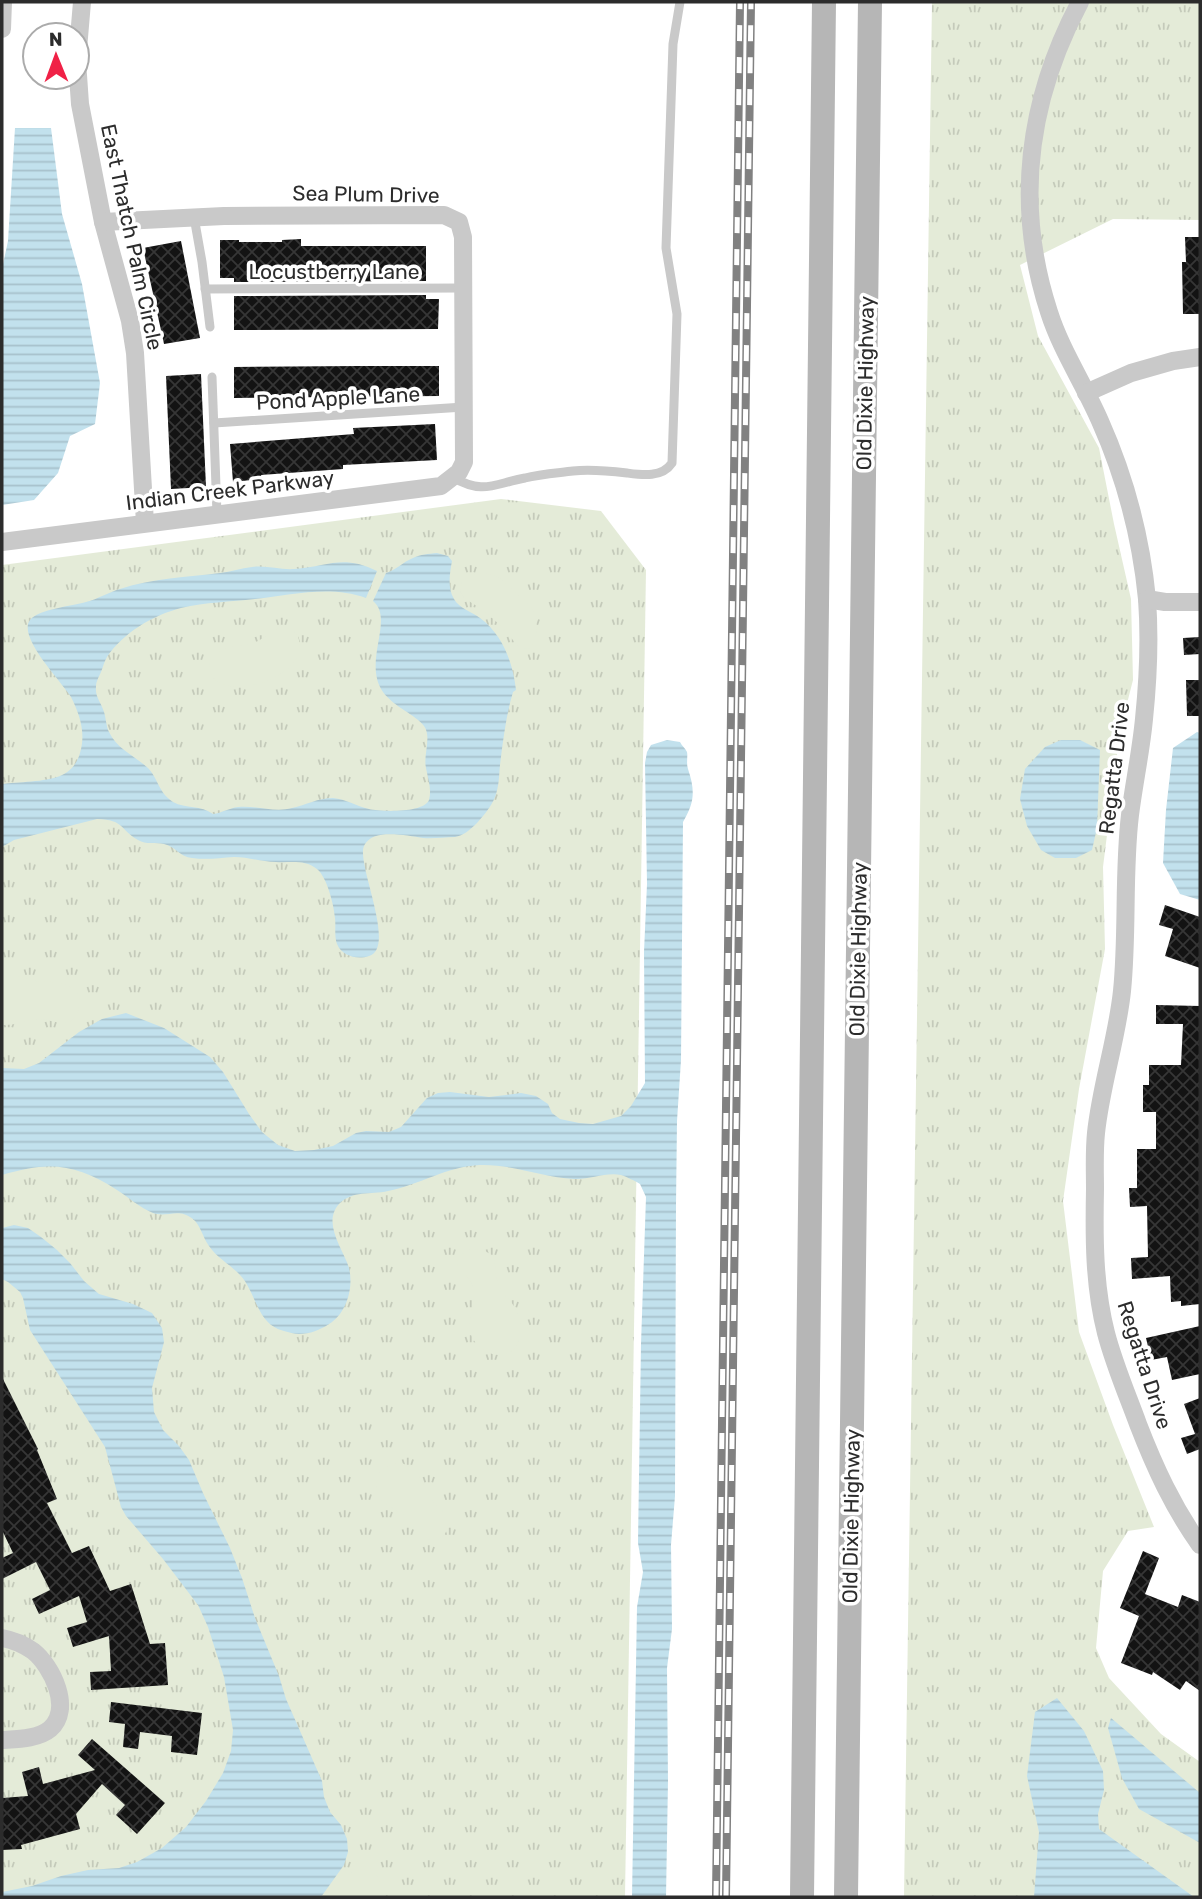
<svg xmlns="http://www.w3.org/2000/svg" width="1202" height="1899" font-family="Rubik,sans-serif">
<style>
.grass{fill:url(#grass-tufts)}
.pitch{fill:#e4ebd8}
.water{fill:url(#water-rules)}
.building{fill:url(#building-cross-hatch)}
.lines{fill:none;stroke-linecap:round;stroke-linejoin:round}
.service{stroke:#c9c9c9;stroke-width:9}
.minor{stroke:#c9c9c9;stroke-width:18}
.secondary{stroke:#b6b6b6;stroke-width:24}
.rail-casing{stroke:#818181;stroke-width:8}
.rail{stroke:#fff;stroke-width:5;stroke-dasharray:16;stroke-linecap:butt}
.labels{text-anchor:middle;dominant-baseline:central;stroke-width:7;stroke-linejoin:round;paint-order:stroke}
.street-label{font-size:21px;fill:#2c2c2c;stroke:#fff}
</style>
<defs>
<pattern id="grass-tufts" width="24" height="20" patternUnits="userSpaceOnUse" patternTransform="scale(1.75)"><rect width="24" height="20" fill="#e4ebd8"/><path d="M3 7l-1-3M5 7V3M7 7l1-3M15 17l-1-3M17 17v-4M19 17l1-3" fill="none" stroke="#c4caba"/></pattern>
<pattern id="water-rules" width="6" height="5" patternUnits="userSpaceOnUse" patternTransform="scale(1.75)"><rect width="6" height="5" fill="#c2e1ed"/><path d="M0 2.5h6" fill="none" stroke="#a7c1cb"/></pattern>
<pattern id="building-cross-hatch" width="8" height="8" patternUnits="userSpaceOnUse" patternTransform="scale(1.75)"><rect width="8" height="8" fill="#131313"/><path d="M0 0l8 8M0 8l8-8" fill="none" stroke="#363636"/></pattern>
</defs>
<rect width="100%" height="100%" fill="#fff"/>
<g class="grass">
<path d="M932,2H1200V220L1113,219L1020,265L1038,336L1099,448L1114,524L1131,599L1133,680L1120,731L1103,867L1105,949L1079,1089L1063,1201L1079,1332L1113,1425L1154,1527L1128,1531L1103,1571L1096,1648L1109,1678L1161,1734L1200,1762V1897H904Z"/>
<path d="M501,499L601,511L646,570L625,1897H2V565Z"/>
</g>
<g class="pitch">
<path d="M481,573C499,575 501,579 514,591C519,596 526,600 530,606C539,617 538,636 531,648L524,649L518,646L500,625L483,610L464,598L460,591L462,582L469,575Z"/>
<path d="M281,627C289,628 294,629 298,637C308,661 277,679 258,684C244,688 216,690 210,672C208,667 210,661 213,657C226,644 243,647 258,641C266,637 272,630 281,627Z"/>
<path d="M10,976C19,975 27,980 36,981C53,982 85,982 79,1007C78,1013 76,1018 71,1021C60,1026 50,1019 39,1019C26,1019 15,1026 2,1025V979Z"/>
<path d="M472,1249C505,1252 490,1265 499,1286C503,1295 511,1300 515,1308C525,1324 523,1354 500,1355C491,1355 482,1351 476,1343C461,1324 476,1311 474,1291C472,1278 462,1274 457,1264C458,1254 464,1252 472,1249Z"/>
<path d="M402,1463C422,1472 421,1483 432,1500C436,1506 443,1510 446,1516C453,1532 438,1547 423,1537C417,1533 413,1525 409,1520C391,1502 375,1509 376,1476C384,1467 390,1464 402,1463Z"/>
<path d="M368,1866C378,1873 383,1885 380,1897H333C341,1883 351,1867 368,1866Z"/>
</g>
<g class="water">
<path d="M15,128H51L62,214L82,284L100,383L95,424L70,436L58,473L34,500L2,505V269L8,241Z"/>
<path d="M437,553L448,556L452,561C450,572 447,588 454,599C459,608 472,612 480,618C503,635 513,663 516,690L513,692C506,715 503,741 500,765C499,776 499,787 495,797C491,807 484,815 477,823C471,829 463,836 455,837C445,837 433,839 423,838C411,836 388,832 376,836C372,837 366,841 364,846C356,863 397,948 369,956C357,960 342,956 337,944C334,936 336,926 335,918C334,905 327,877 317,869C304,859 291,863 276,862C262,862 248,857 234,857C220,858 206,860 192,858C180,857 175,846 164,844C156,842 146,845 138,840C119,829 125,820 97,819L14,840L2,847V784C18,782 45,782 60,776C70,772 77,764 80,753C86,733 80,715 71,697C62,682 17,637 30,620C39,609 72,606 86,602C98,599 109,592 120,589C153,578 187,577 220,573C231,572 241,568 252,567C266,565 280,570 294,569C329,567 341,554 377,571L366,598C330,585 292,595 255,599C230,602 206,602 181,608C153,615 123,633 107,657C104,662 103,667 101,672C99,677 96,681 96,687C95,697 101,702 104,712C106,718 106,726 109,732C117,749 135,756 148,768C158,778 158,792 173,802C186,809 201,805 213,814C222,813 229,808 238,807C256,805 274,813 292,808C306,805 318,798 333,798C346,799 356,806 369,809C381,812 424,813 429,800C432,789 428,779 426,768C423,755 432,737 424,726C415,714 395,708 383,692C362,662 395,619 373,601L386,573C396,570 403,562 413,558C421,554 428,554 437,553Z"/>
<path d="M1197,732L1200,733V900L1180,894L1163,863L1166,810L1173,748Z"/>
<path d="M667,740L680,742C682,746 685,748 687,752C688,757 686,763 688,769C695,790 695,802 683,822L681,1060L677,1121L676,1204L675,1496L671,1545L672,1629L667,1668L668,1781L666,1897H632L637,1607L643,1572L638,1543L641,1344L646,1197L640,1184C635,1181 627,1177 621,1175C605,1172 589,1180 574,1179C542,1177 512,1164 480,1165C448,1166 419,1185 388,1191C370,1195 353,1190 339,1204C322,1223 343,1249 349,1268C354,1288 346,1314 329,1324C320,1330 310,1334 299,1334C294,1334 289,1332 284,1331C256,1324 257,1293 240,1275C231,1265 217,1258 209,1246C203,1238 201,1226 193,1219C178,1207 168,1218 153,1213C140,1208 128,1197 117,1190C76,1163 48,1161 2,1175V1068L24,1069L39,1063L79,1032L102,1019L126,1013L164,1028L210,1057L223,1072L249,1114L262,1132L278,1145L295,1151L314,1150L333,1146L356,1133L366,1131L389,1132L401,1127L427,1098L438,1093L450,1092L489,1097L521,1093L536,1096L548,1104L552,1113L560,1119L579,1123L593,1124L621,1116L631,1106L645,1083L644,952L647,884L645,763L647,752L651,745Z"/>
<path d="M1061,740H1080L1100,750L1097,828L1092,850L1076,858H1055L1041,850L1027,826L1020,799L1025,769L1045,747Z"/>
<path d="M14,1225L28,1228L41,1237L57,1250L70,1263L84,1281L99,1294L133,1304L152,1313L162,1328L164,1342L152,1388L154,1412L163,1430L179,1446L189,1460L203,1493L230,1548L242,1578L255,1618L279,1676L286,1699L322,1781L324,1797L330,1812L341,1825L347,1839L348,1852L344,1865L321,1897H2V1892L32,1886L61,1876L88,1870L119,1868L137,1862L162,1848L186,1827L206,1801L223,1773L231,1751L233,1730L224,1677L208,1627L198,1605L163,1559L126,1516L121,1507L105,1447L30,1330L23,1298L20,1292L8,1282L2,1279V1228Z"/>
<path d="M1057,1698L1084,1731L1103,1771L1104,1790L1098,1814L1099,1829L1194,1897H1034L1039,1832L1027,1776L1035,1712Z"/>
<path d="M1111,1718L1200,1793V1843L1139,1809L1122,1778L1108,1728Z"/>
</g>
<g class="building">
<path d="M1185,237H1200V314H1183L1182,262H1186Z"/>
<path d="M301,239V246H426V281L234,282V278H220V240H239V242H282V240Z"/>
<path d="M181,241L200,338L164,344L143,248Z"/>
<path d="M426,295V299H439L438,329L234,330V296Z"/>
<path d="M359,366H439V396L234,398V367Z"/>
<path d="M201,374L206,487L171,489L166,376Z"/>
<path d="M435,424L437,460L343,465V469L261,475L262,479L233,482L230,444L354,434L353,428Z"/>
<path d="M1200,637V654L1184,655L1183,638Z"/>
<path d="M1186,680H1200V716H1187Z"/>
<path d="M1165,905L1200,917V968L1165,956L1173,929L1159,925Z"/>
<path d="M1156,1005L1200,1006V1304L1181,1306V1301L1171,1302L1170,1276L1132,1279L1131,1258L1148,1257L1147,1206L1130,1207L1129,1188H1137V1149H1156V1112H1143V1085H1149V1065H1181L1183,1024H1156Z"/>
<path d="M1200,1326V1374L1172,1380L1167,1357L1151,1360L1146,1338Z"/>
<path d="M2,1377L38,1449L37,1450L57,1499L47,1503L72,1553L89,1546L110,1591L131,1584L150,1644L165,1643L168,1685L91,1690L90,1672L111,1671L109,1636L73,1647L67,1628L87,1622L79,1596L39,1614L32,1599L50,1590L36,1562L2,1579V1558L13,1553L2,1530Z"/>
<path d="M1200,1398V1449L1187,1454L1181,1438L1195,1434L1184,1404Z"/>
<path d="M1143,1551L1159,1558L1145,1594L1178,1607L1182,1595L1200,1602V1691L1186,1681L1180,1690L1153,1672L1152,1675L1121,1663L1139,1616L1120,1608Z"/>
<path d="M111,1702L202,1713L197,1755L171,1752L172,1736L140,1732L138,1749L123,1747L125,1724L109,1722Z"/>
<path d="M92,1739L165,1803L137,1834L116,1815L125,1805L102,1784L76,1814L80,1829L21,1845L22,1849L2,1850V1798L28,1796L22,1772L39,1767L43,1784L95,1770L78,1755Z"/>
</g>
<g class="lines">
<g class="service">
<path d="M194,217L202,262L210,327"/>
<path d="M205,289L463,288"/>
<path d="M212,377L217,514"/>
<path d="M214,423L464,407"/>
<path d="M452,477C484,495 493,484 525,478C540,474 557,473 573,471C590,469 610,471 627,473C642,475 662,478 672,463L677,314L666,248L673,44L680,2"/>
</g>
<g class="minor">
<path d="M82,2L77,61L80,104L103,222L130,321L135,353L145,523"/>
<path d="M1080,2C1028,100 1014,205 1049,312C1061,350 1084,384 1100,421C1125,477 1141,537 1147,599C1150,639 1148,680 1144,719C1141,751 1134,783 1130,815C1123,873 1128,932 1122,991C1117,1039 1101,1085 1096,1133C1094,1152 1095,1171 1095,1189C1094,1238 1094,1286 1106,1333C1114,1364 1127,1394 1138,1424C1155,1468 1173,1507 1200,1545"/>
<path d="M2,29L3,2"/>
<path d="M1086,393L1131,373L1173,361L1200,357"/>
<path d="M2,542L441,486L459,472L464,462L463,237L459,222L444,215L224,216L103,222"/>
<path d="M1147,599L1165,602H1200"/>
<path d="M2,1638C13,1640 23,1644 33,1651C52,1666 73,1709 50,1729C38,1739 17,1739 2,1740"/>
</g>
<g class="secondary">
<path d="M802,1897L824,2"/>
<path d="M846,1897L870,2"/>
</g>
<g class="rail-casing">
<g id="rail">
<path d="M716,1897L740,2"/>
<path d="M726,1897L751,2"/>
</g>
</g>
<use href="#rail" class="rail"/>
</g>
<g class="labels">
<g class="street-label">
<text transform="translate(366 194) rotate(1)">Sea Plum Drive</text>
<text transform="translate(132 237) rotate(78)">East Thatch Palm Circle</text>
<text x="334" y="271">Locustberry Lane</text>
<text transform="translate(865 383) rotate(-89)">Old Dixie Highway</text>
<text transform="translate(338 398) rotate(-3)">Pond Apple Lane</text>
<text transform="translate(230 490) rotate(-7)">Indian Creek Parkway</text>
<text transform="translate(1114 768) rotate(-83)">Regatta Drive</text>
<text transform="translate(858 949) rotate(-89)">Old Dixie Highway</text>
<text transform="translate(1145 1365) rotate(72)">Regatta Drive</text>
<text transform="translate(851 1516) rotate(-89)">Old Dixie Highway</text>
</g>
</g>
<rect width="1202" height="1899" fill="none" stroke="#2c2c2c" stroke-width="7"/>
<g transform="translate(56 56) rotate(359)"><circle r="33" fill="#ffffff" stroke="#ababab" stroke-width="2"/>
<path d="M0-5L12 26L0 18L-12 26Z" fill="#f02146"/>
<text y="-10" font-size="19" font-weight="bold" text-anchor="middle" fill="#2c2c2c">N</text>
</g>
</svg>
